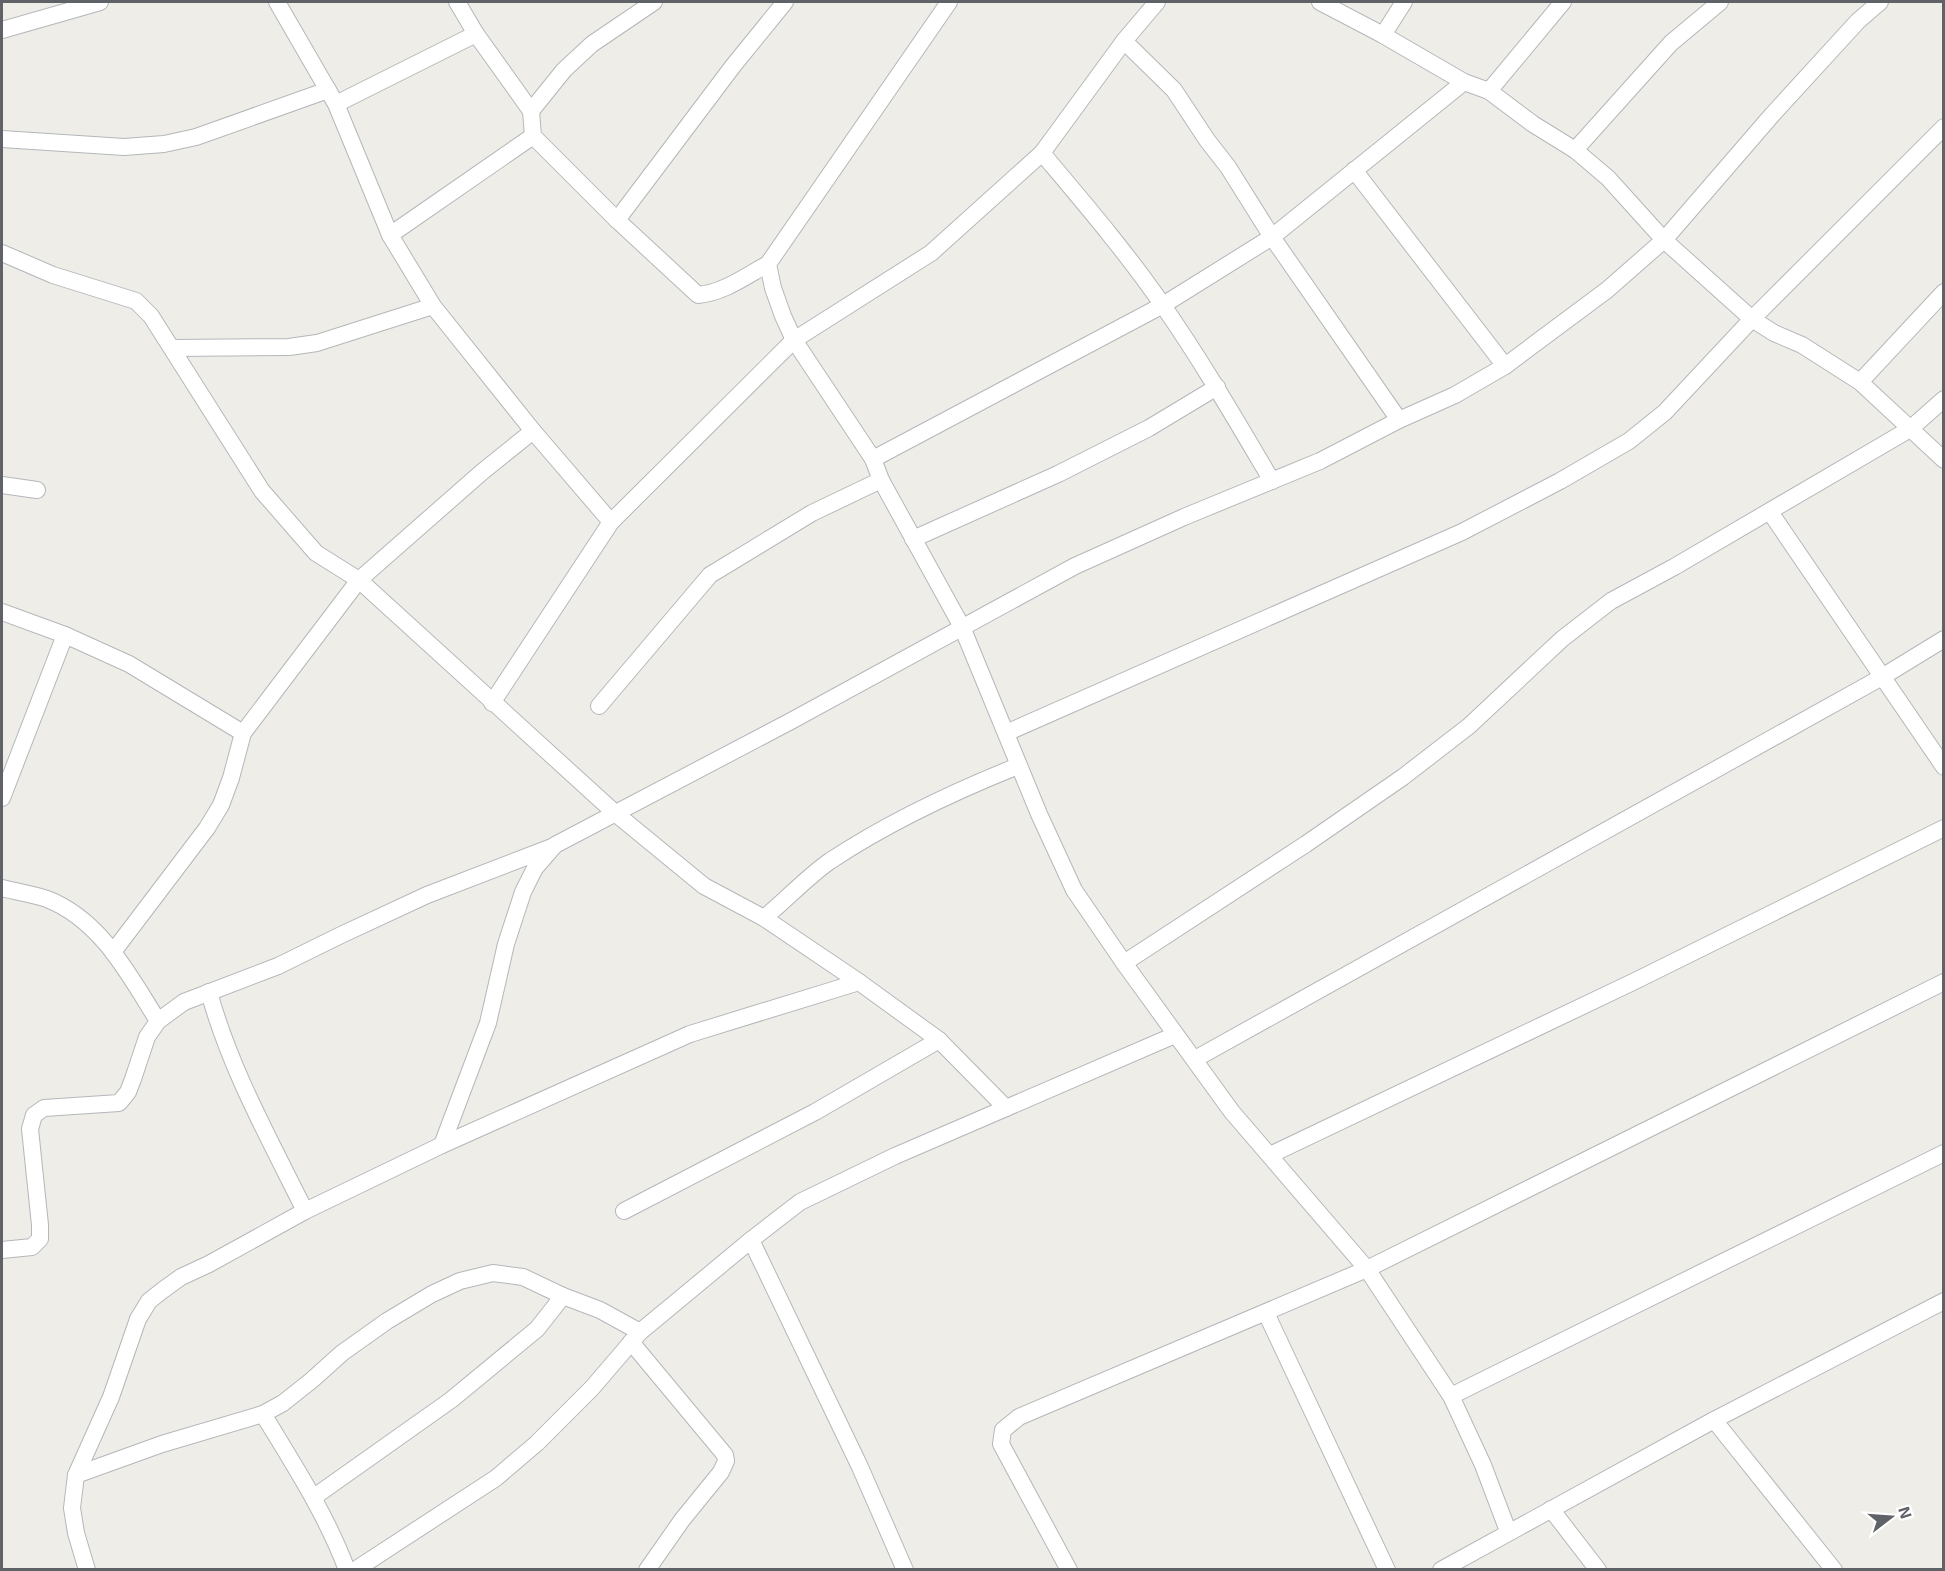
<svg xmlns="http://www.w3.org/2000/svg" width="1945" height="1571" font-family="'Exo 2',sans-serif">
<style>
.lines{fill:none;stroke-linecap:round;stroke-linejoin:round}
.street-casing{stroke:#b4b7ba;stroke-width:18}
.street{stroke:#fff;stroke-width:16}
</style>
<rect width="100%" height="100%" fill="#efede8"/>
<g class="lines">
<g class="street-casing">
<g id="street">
<path d="M277,2L336,104L390,235L433,306L533,431L611,522"/>
<path d="M457,2L476,34L531,111L533,136L617,220L698,295C723,293 746,276 768,264"/>
<path d="M949,2L768,264L773,288L783,316L794,340L873,459L881,480L962,627L1039,814L1074,890L1124,963L1232,1112L1367,1269L1451,1396L1483,1465L1508,1531"/>
<path d="M1320,2L1383,35L1464,82L1489,91L1533,124L1575,150L1608,178L1664,240L1752,319L1774,333L1802,345L1860,382L1944,460"/>
<path d="M2,30L100,2"/>
<path d="M1383,35L1404,2"/>
<path d="M1124,41L1174,90L1207,140L1228,167L1272,237L1399,420"/>
<path d="M1489,91L1563,2"/>
<path d="M336,104L476,34"/>
<path d="M531,111L564,70L592,44L654,2"/>
<path d="M2,139L124,147L164,144L196,137L328,90"/>
<path d="M1575,150L1671,43L1720,2"/>
<path d="M1042,153C1084,203 1127,253 1164,307C1203,363 1237,422 1272,481"/>
<path d="M1354,170L1505,366"/>
<path d="M617,220L733,66L785,2"/>
<path d="M390,235L533,136"/>
<path d="M2,253L53,275L136,301L151,316L262,491L316,553L359,580L615,813L704,886L764,918L859,982L939,1040L1006,1108"/>
<path d="M172,348L289,347L317,343L433,306"/>
<path d="M1860,382L1944,292"/>
<path d="M873,459L1163,305L1272,237L1464,82"/>
<path d="M2,485L37,490"/>
<path d="M1770,512L1944,767"/>
<path d="M913,539L1058,474L1149,428L1217,387"/>
<path d="M2,612L65,635L129,664L243,733"/>
<path d="M492,703L611,522L794,340L931,253L1042,153L1124,41L1157,2"/>
<path d="M599,706L710,575L812,513L881,480"/>
<path d="M1006,733L1462,532L1560,481L1629,441L1665,412L1752,319L1944,127"/>
<path d="M2,798L65,635"/>
<path d="M2,888C17,892 32,894 47,899C101,920 129,975 158,1021"/>
<path d="M764,918C786,900 807,877 830,861C889,822 953,792 1018,766"/>
<path d="M113,952L207,828L221,805L231,778L243,733L359,580L482,472L533,431"/>
<path d="M1124,963L1306,844L1403,777L1469,726L1562,639L1611,601L1674,567L1910,429L1944,399"/>
<path d="M209,992C230,1069 270,1140 305,1211"/>
<path d="M1195,1059L1882,677L1944,639"/>
<path d="M442,1145L488,1023L506,944L523,892L535,868L555,845L791,721L1075,566L1184,517L1320,461L1399,420L1455,395L1505,366L1607,290L1664,240L1772,115L1858,21L1880,2"/>
<path d="M1270,1155L1635,981L1944,828"/>
<path d="M624,1211L815,1112L939,1040"/>
<path d="M751,1240L860,1467L905,1570"/>
<path d="M2,1250L32,1247L40,1239V1225L30,1129L34,1115L44,1108L119,1103L128,1092L133,1079L147,1037L158,1021L184,1002L278,966L341,935L427,895L552,847"/>
<path d="M1266,1313L1387,1570"/>
<path d="M631,1342L725,1455L726,1461L721,1472L682,1520L647,1570"/>
<path d="M1451,1396L1944,1153"/>
<path d="M263,1414C294,1465 326,1514 347,1570"/>
<path d="M1714,1420L1834,1570"/>
<path d="M76,1475L162,1444L263,1414L283,1403L312,1380L342,1353L387,1321L432,1294L460,1281L493,1273L523,1277L563,1296L600,1310L640,1332"/>
<path d="M314,1497L451,1400L537,1329L563,1296"/>
<path d="M1551,1509L1598,1570"/>
<path d="M87,1570L76,1533L72,1508L76,1475L111,1397L138,1319L149,1301L163,1290L181,1277L209,1264L305,1211L442,1145L690,1034L859,982"/>
<path d="M355,1570L496,1478L537,1443L592,1388L640,1332L751,1240L800,1202L895,1156L1175,1035"/>
<path d="M1069,1570L1001,1444L1003,1430L1019,1417L1367,1269L1944,982"/>
<path d="M1441,1570L1714,1420L1944,1301"/>
</g>
</g>
<use href="#street" class="street"/>
</g>
<rect width="1945" height="1571" fill="none" stroke="#5f6266" stroke-width="6"/>
<g transform="translate(1891 1517) rotate(73)" stroke="#ffffff" stroke-width="4.5" paint-order="stroke">
<path d="M0-4.5L10 22L0 15L-10 22Z" fill="#5f6266"/>
<text y="-9" font-size="16" font-weight="bold" text-anchor="middle" fill="#5f6266">N</text>
</g>
</svg>
